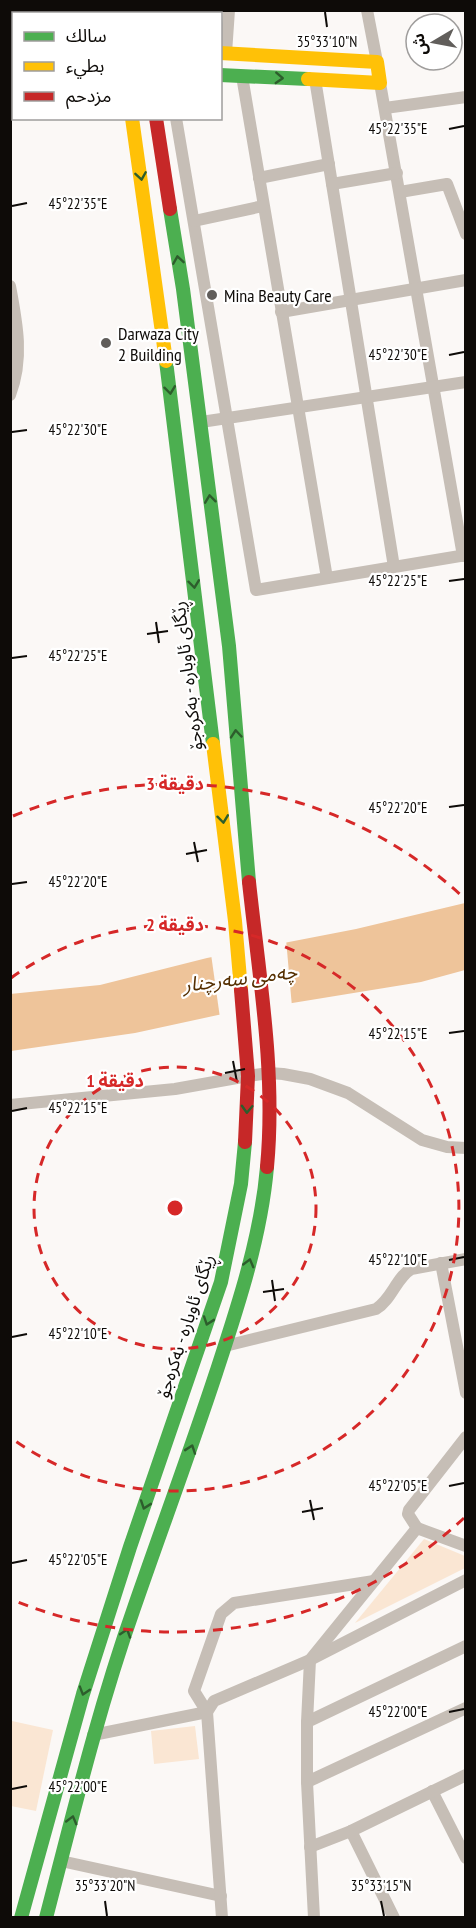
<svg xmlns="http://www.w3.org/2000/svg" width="476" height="1928" font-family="'PT Sans Narrow','Noto Sans Arabic',sans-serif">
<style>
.green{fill:#fae6d3}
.water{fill:#eec49a}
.pier{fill:#fbf8f6}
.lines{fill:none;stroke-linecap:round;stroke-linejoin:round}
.street{stroke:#c6beb6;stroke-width:12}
.fast{stroke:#4caf50;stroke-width:14}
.slow{stroke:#ffc107;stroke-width:14}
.jam{stroke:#c62828;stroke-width:14}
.oneway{stroke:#2d5d2c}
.ticks{fill:none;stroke:#0e0b08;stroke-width:2}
.ring{fill:none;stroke:#d62828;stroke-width:3;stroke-dasharray:10 8}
.poi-dot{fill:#615e5b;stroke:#fff;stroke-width:2}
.labels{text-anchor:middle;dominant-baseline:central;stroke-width:4.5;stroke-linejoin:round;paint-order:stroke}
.poi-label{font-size:18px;fill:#0e0b08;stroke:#fff;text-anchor:start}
.street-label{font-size:18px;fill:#0e0b08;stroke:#fff}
.water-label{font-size:20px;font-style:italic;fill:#552f00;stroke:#fff}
.ticks-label{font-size:15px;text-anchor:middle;fill:#0e0b08;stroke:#fff;stroke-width:4.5;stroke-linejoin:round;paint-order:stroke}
.centre{fill:#d62828;stroke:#fff;stroke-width:3}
.ring-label{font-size:18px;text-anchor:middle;font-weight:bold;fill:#d62828;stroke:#fff;stroke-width:4.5;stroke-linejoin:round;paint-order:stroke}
</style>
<rect width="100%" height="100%" fill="#fbf8f6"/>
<g class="green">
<path d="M424,1539L465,1556V1568L355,1623Z"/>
<path d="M12,1721L53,1730L36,1811L11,1806Z"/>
<path d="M195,1726L199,1759L154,1764L151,1731Z"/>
</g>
<path class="water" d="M465,903V970L421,982L218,1015L135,1033L11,1051L10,994L100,985L207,958L356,929Z"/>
<path class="pier" d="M286,939L292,1007L220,1018L211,954Z"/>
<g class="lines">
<g class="street">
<path d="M55,10V14"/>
<path d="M367,10L377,62"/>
<path d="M226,53L229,10"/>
<path d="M242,76L327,578"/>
<path d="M315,79L394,567"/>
<path d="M380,83L463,556"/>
<path d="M385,108L466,97"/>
<path d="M176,118L256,590L466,555"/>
<path d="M259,178L329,164"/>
<path d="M332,184L397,173"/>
<path d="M400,192L447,184L466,234"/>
<path d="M194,221L263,206"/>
<path d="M10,286C17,323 24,359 10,395"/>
<path d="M281,312L466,280"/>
<path d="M201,422L466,382"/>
<path d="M10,1105L175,1089L248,1076L269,1073L283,1074L310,1079L348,1093L422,1140L447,1147L466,1148"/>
<path d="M441,1263L466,1393"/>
<path d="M225,1346L376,1309C392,1299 396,1278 411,1269L466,1259"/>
<path d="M417,1528L408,1514L409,1510L466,1437"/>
<path d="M307,1722L466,1646"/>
<path d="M93,1735L207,1712L214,1701L310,1660L466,1580"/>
<path d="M307,1782L466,1708"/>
<path d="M432,1791L466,1858"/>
<path d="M351,1831L394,1918"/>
<path d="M310,1847L351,1831L466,1775"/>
<path d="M61,1861L221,1896"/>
<path d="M222,1918L207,1712L194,1691L221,1614L234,1603L374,1581"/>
<path d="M314,1918L307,1782V1722L310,1660L417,1528L466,1546"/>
</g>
<g class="fast">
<path d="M10,36L14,37"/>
<path d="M220,75L308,79"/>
<path d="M170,209L183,289L229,646L249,882"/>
<path d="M166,361L213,744"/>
<path d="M21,1918L83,1694L130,1547L221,1282L241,1184L245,1142"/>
<path d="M46,1918C73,1814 98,1710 134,1608C161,1530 190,1452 216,1373C238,1306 261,1237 267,1167"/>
</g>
<g class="slow">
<path d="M220,53L377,62L380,83L308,79"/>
<path d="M10,58H14"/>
<path d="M132,118L166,361"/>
<path d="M213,744L235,921L241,990"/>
</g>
<g class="jam">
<path d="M156,118L170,209"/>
<path d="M249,882C259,976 276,1072 267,1167"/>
<path d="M241,990L248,1076L245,1142"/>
</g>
</g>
<defs><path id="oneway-chevron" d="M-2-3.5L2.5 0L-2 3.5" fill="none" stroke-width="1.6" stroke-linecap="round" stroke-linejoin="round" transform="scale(1.5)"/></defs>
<g class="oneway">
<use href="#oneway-chevron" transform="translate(279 78) rotate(3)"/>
<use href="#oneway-chevron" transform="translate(141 176) rotate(81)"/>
<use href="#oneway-chevron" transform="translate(178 260) rotate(-99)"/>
<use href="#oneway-chevron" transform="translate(170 390) rotate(83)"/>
<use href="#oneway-chevron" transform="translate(210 499) rotate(-97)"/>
<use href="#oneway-chevron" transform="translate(194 584) rotate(83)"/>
<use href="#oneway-chevron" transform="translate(236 734) rotate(-95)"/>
<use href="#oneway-chevron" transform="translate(223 819) rotate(83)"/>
<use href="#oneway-chevron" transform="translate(247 1109) rotate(92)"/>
<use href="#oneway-chevron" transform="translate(249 1263) rotate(-75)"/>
<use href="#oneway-chevron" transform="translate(208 1321) rotate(109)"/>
<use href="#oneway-chevron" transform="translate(191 1449) rotate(-71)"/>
<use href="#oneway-chevron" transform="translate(145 1505) rotate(109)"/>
<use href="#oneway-chevron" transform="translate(126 1633) rotate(-72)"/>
<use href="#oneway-chevron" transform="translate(84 1691) rotate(107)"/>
<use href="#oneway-chevron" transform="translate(72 1820) rotate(-75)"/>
</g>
<path class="ticks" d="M325,12L327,27M449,129L464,126M12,206L27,203M449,355L464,352M12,432L27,430M449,581L464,579M156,622L159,643M147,634L168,631M12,658L27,656M449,807L464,805M194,842L198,862M186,854L207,850M12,884L27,882M449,1033L464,1031M233,1061L237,1082M225,1073L245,1069M12,1111L27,1108M449,1260L464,1257M272,1280L275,1301M263,1292L284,1289M12,1337L27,1334M449,1486L464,1483M310,1500L314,1520M302,1512L323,1508M12,1563L27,1560M449,1712L464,1709M12,1789L27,1786M105,1901L107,1916M381,1901L384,1916"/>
<g class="ring">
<circle cx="175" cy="1208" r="141"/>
<path d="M11 978A283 283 0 1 1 11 1438"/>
<path d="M464 1518A424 424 0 0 1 13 1600M13 816A424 424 0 0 1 464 898"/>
</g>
<g class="poi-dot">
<circle cx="212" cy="295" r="6"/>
<circle cx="106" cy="343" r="6"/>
</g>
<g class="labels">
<g class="poi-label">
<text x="224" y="295">Mina Beauty Care</text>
<text x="118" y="333">Darwaza City<tspan x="118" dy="21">2 Building</tspan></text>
</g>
<g class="street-label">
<text transform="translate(187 676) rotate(-97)">ڕێگای ئاوبارە - بەکرەجۆ</text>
<text transform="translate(185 1326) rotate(-72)">ڕێگای ئاوبارە - بەکرەجۆ</text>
</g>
<g class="water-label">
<text transform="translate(240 978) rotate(-7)">چەمی سەرچنار</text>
</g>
</g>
<g class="ticks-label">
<text x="327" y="47">35°33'10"N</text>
<text x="398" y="134">45°22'35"E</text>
<text x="78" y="209">45°22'35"E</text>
<text x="398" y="360">45°22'30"E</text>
<text x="78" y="435">45°22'30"E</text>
<text x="398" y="586">45°22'25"E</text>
<text x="78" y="661">45°22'25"E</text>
<text x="398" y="813">45°22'20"E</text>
<text x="78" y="887">45°22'20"E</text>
<text x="398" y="1039">45°22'15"E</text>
<text x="78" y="1113">45°22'15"E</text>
<text x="398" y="1265">45°22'10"E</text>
<text x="78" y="1339">45°22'10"E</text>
<text x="398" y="1491">45°22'05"E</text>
<text x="78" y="1565">45°22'05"E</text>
<text x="398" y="1717">45°22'00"E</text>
<text x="78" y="1792">45°22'00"E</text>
<text x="105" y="1891">35°33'20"N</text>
<text x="381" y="1891">35°33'15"N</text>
</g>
<circle cx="175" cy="1208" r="9" class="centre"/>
<g class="ring-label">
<text x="175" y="790">3 دقيقة</text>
<text x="175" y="931">2 دقيقة</text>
<text x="115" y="1087">1 دقيقة</text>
</g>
<rect width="476" height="1928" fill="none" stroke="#0e0b08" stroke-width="24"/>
<rect x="12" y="12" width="210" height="108" fill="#ffffff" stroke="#9f9d9c" stroke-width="1.5"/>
<rect x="24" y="32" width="30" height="9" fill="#4caf50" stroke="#9f9d9c" stroke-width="1.5"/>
<text x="66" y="42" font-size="18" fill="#0e0b08">سالك</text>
<rect x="24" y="62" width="30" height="9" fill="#ffc107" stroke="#9f9d9c" stroke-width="1.5"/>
<text x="66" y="72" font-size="18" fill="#0e0b08">بطيء</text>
<rect x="24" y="92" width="30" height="9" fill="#c62828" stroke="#9f9d9c" stroke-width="1.5"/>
<text x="66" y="102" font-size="18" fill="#0e0b08">مزدحم</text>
<g transform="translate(434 42) rotate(260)"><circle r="28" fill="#ffffff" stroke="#9f9d9c" stroke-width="1.5"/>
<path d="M0-4.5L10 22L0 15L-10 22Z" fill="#615e5b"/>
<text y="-9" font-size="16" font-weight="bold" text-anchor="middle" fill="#0e0b08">ش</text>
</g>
</svg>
